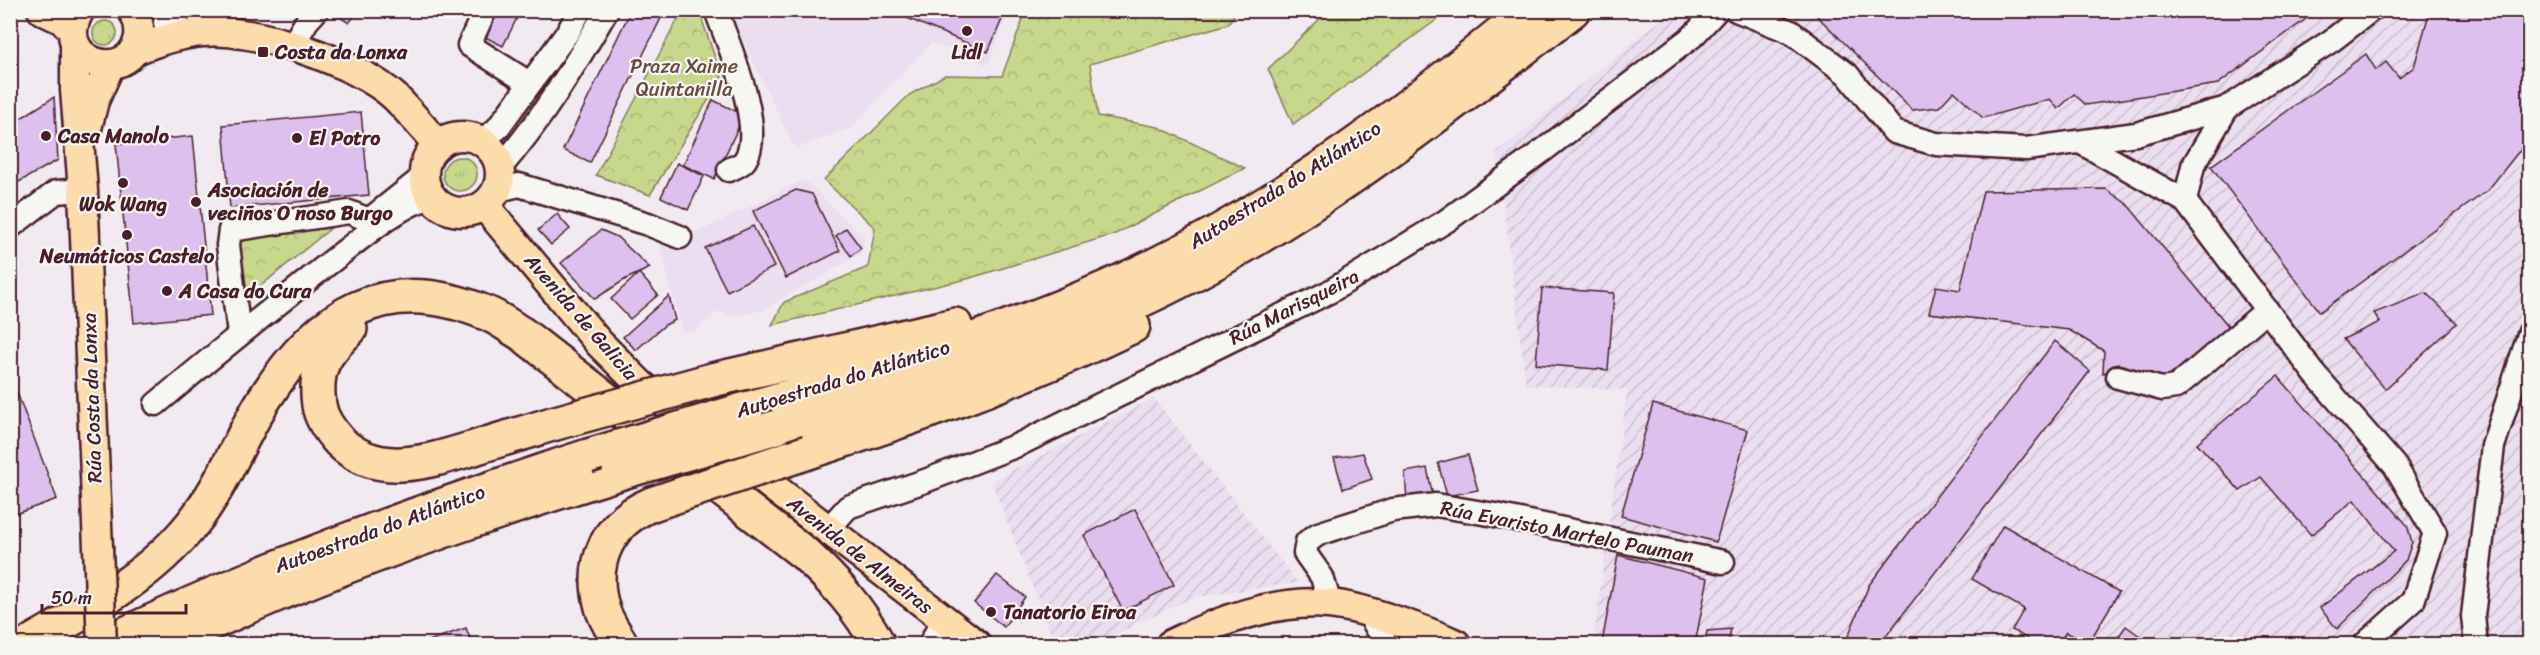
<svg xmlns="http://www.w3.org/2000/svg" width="2540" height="655" font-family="Sriracha,sans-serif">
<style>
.built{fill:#ebdef0}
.industrial{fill:url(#industrial-furrows)}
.grass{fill:url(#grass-tufts);stroke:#887b5b;stroke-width:1.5}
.forest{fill:url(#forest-crowns);stroke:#887b5b;stroke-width:1.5}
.building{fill:#ddc0ed;stroke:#4a1f2b;stroke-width:1.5}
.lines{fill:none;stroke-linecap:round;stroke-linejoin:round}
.minor-casing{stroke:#4a1f2b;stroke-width:27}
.major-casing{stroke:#4a1f2b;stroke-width:33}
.highway-casing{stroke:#4a1f2b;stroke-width:38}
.minor{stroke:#f6f6f2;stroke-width:22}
.major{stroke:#fddcac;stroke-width:28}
.highway{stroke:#fddcac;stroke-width:33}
.major-bridge-casing{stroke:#4a1f2b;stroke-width:33;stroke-linecap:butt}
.highway-bridge-casing{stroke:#4a1f2b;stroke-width:38;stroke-linecap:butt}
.major-bridge{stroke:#fddcac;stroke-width:28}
.highway-bridge{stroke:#fddcac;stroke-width:33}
.poi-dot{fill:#4a1f2b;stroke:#f6f6f2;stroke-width:2}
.labels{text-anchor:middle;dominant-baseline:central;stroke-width:4.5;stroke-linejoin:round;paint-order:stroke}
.poi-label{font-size:20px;font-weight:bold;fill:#4a1f2b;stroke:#f6f6f2;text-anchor:start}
.park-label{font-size:20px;fill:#694d43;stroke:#f6f6f2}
.street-label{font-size:20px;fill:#4a1f2b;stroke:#f6f6f2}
</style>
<defs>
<pattern id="industrial-furrows" width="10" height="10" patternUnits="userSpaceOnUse" patternTransform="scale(1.5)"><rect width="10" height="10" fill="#ebdef0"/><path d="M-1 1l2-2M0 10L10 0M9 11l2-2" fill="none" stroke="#cbbece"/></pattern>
<pattern id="grass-tufts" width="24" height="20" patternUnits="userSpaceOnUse" patternTransform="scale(1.5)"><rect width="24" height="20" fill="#c7d78b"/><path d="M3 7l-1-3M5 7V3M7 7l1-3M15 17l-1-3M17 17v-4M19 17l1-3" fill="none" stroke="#acb878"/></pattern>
<pattern id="forest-crowns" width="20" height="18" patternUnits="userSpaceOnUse" patternTransform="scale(1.5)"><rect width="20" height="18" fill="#c7d78b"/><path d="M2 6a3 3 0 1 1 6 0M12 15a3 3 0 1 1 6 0" fill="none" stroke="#acb878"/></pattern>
</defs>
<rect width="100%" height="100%" fill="#f1ebf1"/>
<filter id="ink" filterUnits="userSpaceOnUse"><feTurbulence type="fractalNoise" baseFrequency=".0167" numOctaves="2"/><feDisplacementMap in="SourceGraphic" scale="12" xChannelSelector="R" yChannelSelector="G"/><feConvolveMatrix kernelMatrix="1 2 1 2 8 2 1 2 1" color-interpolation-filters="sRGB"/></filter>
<g filter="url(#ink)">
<g class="built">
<path d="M729,11H1009L988,65L931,43L851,128L795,149Z"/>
<path d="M804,179L864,238L862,253L763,310L732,317L717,312L695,331L682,332L660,246L679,249L687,233L698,232Z"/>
</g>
<g class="industrial">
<path d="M1672,11H2529V644H1593L1627,390L1526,385L1497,152Z"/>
<path d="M1154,398L1298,583L1194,597L1094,644H1055L991,481Z"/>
</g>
<g class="grass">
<circle cx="105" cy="33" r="12"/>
<circle cx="460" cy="174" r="17"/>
</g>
<g class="forest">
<path d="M682,11H699L722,78L650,195L596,175Z"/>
<path d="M1026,11H1237L1228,24L1090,64L1098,116L1158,127L1245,168L1115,234L967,279L772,325L784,302L868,267L875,228L824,180L909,95L945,75L1002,76Z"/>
<path d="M1328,11V10L1449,11L1293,124L1268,69Z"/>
<path d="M331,228L246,298L238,238Z"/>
</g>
<g class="building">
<path d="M329,10H359L349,23Z"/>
<path d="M488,10H521L503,46L477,33Z"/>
<path d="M631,10H665L590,163L563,150Z"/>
<path d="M888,10H1006L988,52Z"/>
<path d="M1811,10H2318L2218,84L2086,105L2074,94L2058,109L2050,99L1983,118L1954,91L1939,107L1912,110Z"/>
<path d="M2430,10H2530V143L2527,141L2488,190L2320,312L2211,166L2366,54L2376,70L2386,62L2399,78L2414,67Z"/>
<path d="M54,97L58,160L10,187V125Z"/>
<path d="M713,100L744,115L714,179L683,165Z"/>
<path d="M361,112L369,195L230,208L223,125Z"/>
<path d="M193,136L211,315L134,323L116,144Z"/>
<path d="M677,163L704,176L688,210L661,197Z"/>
<path d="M2106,189L2127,204L2230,328L2175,378L2142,376L2125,366L2103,373L2104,351L2069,330L1929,313L1936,286L1960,290L1983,191Z"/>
<path d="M796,190L812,194L840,251L786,278L753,211Z"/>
<path d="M557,214L570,229L551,245L538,230Z"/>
<path d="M753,226L774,267L727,291L705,248Z"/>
<path d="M846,228L861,248L851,256L836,236Z"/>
<path d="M601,230L617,237L650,268L626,279L595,299L561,263Z"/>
<path d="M639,273L658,295L630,319L611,299Z"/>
<path d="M1542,288L1614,293L1608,370L1536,364Z"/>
<path d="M2426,293L2457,323L2385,389L2343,339L2380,322L2374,313Z"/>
<path d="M669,296L675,320L665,325L636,350L623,337Z"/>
<path d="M2055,341L2090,371L1880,644H1845L1869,585Z"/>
<path d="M2278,376L2407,525L2412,542L2406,560L2337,629L2320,608L2394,551L2354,500L2311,535L2261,477L2240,491L2197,443Z"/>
<path d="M16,390L57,499L10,516V393Z"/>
<path d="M1653,404L1748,430L1716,542L1621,516Z"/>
<path d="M1363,453L1372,479L1343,489L1334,458Z"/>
<path d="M1468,455L1478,490L1447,496L1438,463Z"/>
<path d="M1427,468L1433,497L1407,501L1405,472Z"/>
<path d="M1135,509L1174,585L1123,611L1084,535Z"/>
<path d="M2003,525L2119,592L2088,644L2066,632L2058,644H2036L2012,630L2024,609L1972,579Z"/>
<path d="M1618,555L1708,578L1695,644L1602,643Z"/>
<path d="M997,575L1025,597L1004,627L974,603Z"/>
<path d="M2126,626L2151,644H2113Z"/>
<path d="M466,628L472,644H420Z"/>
<path d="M1731,629L1728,644H1705L1707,631Z"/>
</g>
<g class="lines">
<g class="minor-casing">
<g id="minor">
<path d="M485,10L469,45L529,83"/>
<path d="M716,10C728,44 766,128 745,160C742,165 734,167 729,170"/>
<path d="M1736,10L1791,32L1847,74L1894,132L1936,144L2026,149L2136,134L2227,108L2331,41L2371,10"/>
<path d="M165,22L182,10"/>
<path d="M292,46L307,21L317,10"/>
<path d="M481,141L497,129L568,32L580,10"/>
<path d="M2080,142L2185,201L2314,373L2395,466L2435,533L2413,601L2365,644"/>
<path d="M499,169C541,121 575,65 607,10"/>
<path d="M495,191L519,185L648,224L680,237"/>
<path d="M2185,201L2193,166L2227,108"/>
<path d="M10,227L56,192L83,190"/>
<path d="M239,334L228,245L230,230L349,212L369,220L424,176"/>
<path d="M2118,377L2162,389L2176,387L2267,310"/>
<path d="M156,404C213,356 270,310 328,264C352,246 404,200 432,198"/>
<path d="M828,529L848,507L925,481L1018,445L1329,292L1446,221L1545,149L1693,36L1717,10"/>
<path d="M1330,604L1322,577L1305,553L1307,542L1318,534L1393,510L1436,505L1495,515L1723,562"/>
<path d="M1369,614L1386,644"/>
<path d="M930,644L943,620"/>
<path d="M2476,644L2473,616L2493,446L2530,332"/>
</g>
</g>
<g class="major-casing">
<g id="major">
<path d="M42,10L61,19L72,28"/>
<path d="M80,10C49,62 130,87 139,37C140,27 138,18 132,10"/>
<path d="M75,45V90L83,190L98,548"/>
<path d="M133,51C156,42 178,34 203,32C254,27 357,62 395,97C410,112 424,129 438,145"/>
<path d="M86,132L94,101L110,65"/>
<circle cx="462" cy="174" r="38"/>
<path d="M484,205L599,343L640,384L976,644"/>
<path d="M1171,644C1218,621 1275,599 1329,604C1363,607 1425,630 1456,644"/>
</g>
</g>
<g class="highway-casing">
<g id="highway">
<path d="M350,329C324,354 314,368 319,405C321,419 330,431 339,441C378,480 431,461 477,447C502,439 527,432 552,424"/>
<path d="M712,380L955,325"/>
<path d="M746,409C884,369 1025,329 1155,265C1290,199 1413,106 1528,10"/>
<path d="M777,427C892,393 1007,358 1117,311C1285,238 1430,122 1573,10"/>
<path d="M808,452C918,417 1028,377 1133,326"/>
<path d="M28,644C87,610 149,578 192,524C223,486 239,439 265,398C319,313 386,271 486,313C499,318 510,327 522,334L805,554C834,581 859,608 878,644"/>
<path d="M104,644C260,568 423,510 588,456"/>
<path d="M166,644C312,574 465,521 619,473"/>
<path d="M621,644C615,633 605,620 602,607C589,561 609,521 652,504"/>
</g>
</g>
<use href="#minor" class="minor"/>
<use href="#major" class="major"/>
<use href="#highway" class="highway"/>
<g class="major-bridge-casing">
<path id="major-bridge" d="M98,548L102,644"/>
</g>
<g class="highway-bridge-casing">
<g id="highway-bridge">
<path d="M552,424L712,380"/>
<path d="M588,456L746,409"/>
<path d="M619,473L777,427"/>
<path d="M652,504L808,452"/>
</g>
</g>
<use href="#major-bridge" class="major-bridge"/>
<use href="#highway-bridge" class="highway-bridge"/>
</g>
</g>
<g class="poi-dot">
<circle cx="967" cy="31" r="6"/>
<rect x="257" y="46" width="12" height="12" rx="3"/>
<circle cx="46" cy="136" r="6"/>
<circle cx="297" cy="138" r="6"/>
<circle cx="123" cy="183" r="6"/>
<circle cx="196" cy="202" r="6"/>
<circle cx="127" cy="235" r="6"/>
<circle cx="167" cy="291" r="6"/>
<circle cx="991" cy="612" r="6"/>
</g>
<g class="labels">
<g class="poi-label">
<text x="275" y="52">Costa da Lonxa</text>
<text x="967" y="52" text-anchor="middle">Lidl</text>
<text x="58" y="136">Casa Manolo</text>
<text x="309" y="138">El Potro</text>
<text x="208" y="190">Asociación de<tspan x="208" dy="23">veciños O noso Burgo</tspan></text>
<text x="123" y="204" text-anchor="middle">Wok Wang</text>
<text x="127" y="256" text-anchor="middle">Neumáticos Castelo</text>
<text x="179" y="291">A Casa do Cura</text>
<text x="1003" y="612">Tanatorio Eiroa</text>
</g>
<g class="park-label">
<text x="684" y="66">Praza Xaime<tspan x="684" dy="23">Quintanilla</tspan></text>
</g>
<g class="street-label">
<text transform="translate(1285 185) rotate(-32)">Autoestrada do Atlántico</text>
<text transform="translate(1294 307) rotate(-27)">Rúa Marisqueira</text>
<text transform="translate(581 317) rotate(49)">Avenida de Galicia</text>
<text transform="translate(843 379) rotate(-17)">Autoestrada do Atlántico</text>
<text transform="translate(92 398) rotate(-92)">Rúa Costa da Lonxa</text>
<text transform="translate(380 529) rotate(-20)">Autoestrada do Atlántico</text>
<text transform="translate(1567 532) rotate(11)">Rúa Evaristo Martelo Pauman</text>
<text transform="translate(860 555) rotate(38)">Avenida de Almeiras</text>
</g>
</g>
<rect width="2540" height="655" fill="none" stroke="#f6f6f2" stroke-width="36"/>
<rect x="18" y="18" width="2504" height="619" fill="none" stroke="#4a1f2b" stroke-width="2" filter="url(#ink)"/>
<path d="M42 604v9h144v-9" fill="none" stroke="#4a1f2b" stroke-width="3"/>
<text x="51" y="604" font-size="18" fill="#4a1f2b" stroke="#f6f6f2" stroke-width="4.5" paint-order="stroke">50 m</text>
</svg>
